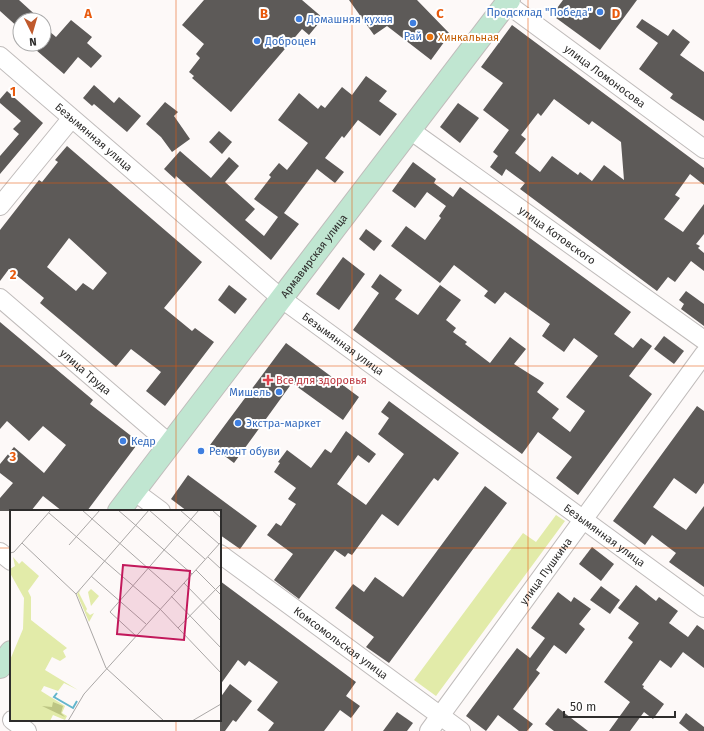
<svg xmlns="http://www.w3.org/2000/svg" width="704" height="731" font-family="'Fira Sans',sans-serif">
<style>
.green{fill:#e2eba9}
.building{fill:#5d5a58;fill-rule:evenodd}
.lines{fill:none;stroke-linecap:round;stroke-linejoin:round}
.street-casing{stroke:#c0bcbb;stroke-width:20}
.secondary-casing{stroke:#c0bcbb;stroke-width:24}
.street{stroke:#fff;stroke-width:18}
.secondary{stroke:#c0e6d1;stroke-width:22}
.grid{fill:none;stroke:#e8590c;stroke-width:1;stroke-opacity:0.55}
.shop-dot{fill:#3f7fe0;stroke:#fff;stroke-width:1.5}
.food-dot{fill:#e8710a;stroke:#fff;stroke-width:1.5}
.health-dot{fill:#e0444e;stroke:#fff;stroke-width:1.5}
.labels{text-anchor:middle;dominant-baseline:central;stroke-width:4;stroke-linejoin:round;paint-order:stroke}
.shop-label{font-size:11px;fill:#366cbe;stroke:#fff;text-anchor:start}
.food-label{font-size:11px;fill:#c56008;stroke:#fff;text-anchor:start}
.street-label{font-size:11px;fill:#2e2d2c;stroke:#fff}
.health-label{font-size:11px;fill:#be3a42;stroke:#fff;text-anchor:start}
.inset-river{fill:none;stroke:#63b5cc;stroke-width:2}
.inset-road{fill:none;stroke:#aaa7a6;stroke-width:1}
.view{fill:#c2185b;fill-opacity:0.15;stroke:#c2185b;stroke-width:2}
.inset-edge{fill:none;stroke:#2e2d2c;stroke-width:2}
.grid-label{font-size:13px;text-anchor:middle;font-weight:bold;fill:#e8590c;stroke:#fff;stroke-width:4;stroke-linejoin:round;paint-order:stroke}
</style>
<rect width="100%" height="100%" fill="#fdf9f8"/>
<path class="green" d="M556,515L565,521L436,696L414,680L523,533L536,542Z"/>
<g class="building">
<path d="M0,0H19L41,20H20V29L0,11Z"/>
<path d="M204,0H302L323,18L309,35L302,29L231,112L192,78L194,76L189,72L200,58L196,54L204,44L182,25Z"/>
<path d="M349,0H417L450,34L431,60L387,26L374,35Z"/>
<path d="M563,0H637L600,50L552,15Z"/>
<path d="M642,19L668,36L673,29L690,42L680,55L704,72V121L670,98L673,94L639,69L658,43L636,27Z"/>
<path d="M71,20L92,37L87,43L102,56L91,68L78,57L64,74L29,44H44V37L49,31L56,37Z"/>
<path d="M512,25L704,168V185L690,174L675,195L680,198L664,219L683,232L704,204V234L696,244L700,246L698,248L704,253V271L691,261L675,282L668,277L657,291L520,189L525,183L506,169L502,176L490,167L498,156L493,152L509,130L483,110L503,83L481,67ZM554,99L589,125L592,121L621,142L624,180L604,165L592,181L580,172L578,175L552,156L540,172L515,153L526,139L521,135L538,113L541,116Z"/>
<path d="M366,76L387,91L379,101L397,114L380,136L358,120L344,138L342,136L325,158L344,172L335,183L317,169L284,213L299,224L271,260L176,176L175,179L164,169L180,151L211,178L229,157L239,166L225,182L255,209L245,220L264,236L278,217L254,199L271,177L269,175L279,163L287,170L308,143L278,120L299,93L318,109L321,105L325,108L342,87L352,95Z"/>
<path d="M94,85L114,103L119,97L141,116L127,132L94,104L92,106L83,98Z"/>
<path d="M7,91L43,123L0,174V156L19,134L13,129L21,121L0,103V99Z"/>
<path d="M165,102L178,112L174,116L190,139L172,152L161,137L146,124Z"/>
<path d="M458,103L479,118L460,143L440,127Z"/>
<path d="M219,131L232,142L222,154L209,142Z"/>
<path d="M67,146L202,262L164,308L192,331L195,328L214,342L165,406L146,391L161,372L131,349L116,367L40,303L44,298L9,269L0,281V230L39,180L42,182L58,162L55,160ZM69,238L107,273L93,290L83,283L76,291L47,267Z"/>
<path d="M413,162L436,179L434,183L453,197L460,187L631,312L614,334L633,348L641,338L652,346L629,376L652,394L578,495L556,478L572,457L538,432L522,454L353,330L379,293L371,287L380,274L402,290L395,299L418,315L440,285L461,300L446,320L456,328L453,332L467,342L465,344L490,363L510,337L526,349L514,364L544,383L537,392L559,409L552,418L570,432L585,411L566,397L598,356L574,338L564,352L542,336L550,324L505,292L495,304L484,296L488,291L454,265L440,283L391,246L406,226L425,240L441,218L439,216L446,206L427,192L415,208L392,191Z"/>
<path d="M366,229L382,241L374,251L359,239Z"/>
<path d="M343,257L365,274L339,310L316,294Z"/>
<path d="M229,285L247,299L235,314L218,300Z"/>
<path d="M686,291L704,304V326L681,309L684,304L679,300Z"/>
<path d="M0,322L93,400L90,404L139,442L87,511H62L43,496L31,511H0V498L13,483L0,473V464L14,447L44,473L66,445L43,426L29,441L7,421L0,429Z"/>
<path d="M664,336L684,351L674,364L654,349Z"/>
<path d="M286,343L359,397L343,420L292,383L234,463L210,445Z"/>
<path d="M389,401L459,453L438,481L434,478L398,526L382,514L352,555L348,553L345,557L335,550L299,599L274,580L293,554L267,535L276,523L281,526L296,504L288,499L296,488L274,472L280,463L278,462L287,450L311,468L325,449L331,453L346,431L376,454L369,463L358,455L337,484L366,505L404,454L378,434L389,418L381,412Z"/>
<path d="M697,406L704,411V483L696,494L674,478L653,507L686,530L704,506V587L669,562L676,553L652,535L645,545L613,521Z"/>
<path d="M188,475L257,526L240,549L220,535V511H187L171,499Z"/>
<path d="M485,486L507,503L389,663L366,647L374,637L335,608L353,584L364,592L375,577L403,597Z"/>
<path d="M592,547L614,564L601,581L579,564Z"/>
<path d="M220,581L356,682L346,696L360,706L351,718L340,710L324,731H268L274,723L257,710L278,682L249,661L245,666L238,660L220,685Z"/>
<path d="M636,585L656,601L659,597L678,611L669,623L688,637L697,625L704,630V668L683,652L671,668L660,660L642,685L644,686L643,688L664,704L653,719L644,712L630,731H609L630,702L604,682L633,642L628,638L639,623L618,608Z"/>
<path d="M601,586L620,600L610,614L590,600Z"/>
<path d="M558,592L571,602L574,597L591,609L579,624L585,629L566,654L554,645L536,670L540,673L513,709L533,724L527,731H519L498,715L486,731L466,716L517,648L530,658L545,638L531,628Z"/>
<path d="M230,684L252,701L236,722L233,720L225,731H220V698Z"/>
<path d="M558,708L588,731H554L545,724Z"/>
<path d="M397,712L413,723L407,731H383Z"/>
<path d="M686,713L704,727V731H689L679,723Z"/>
</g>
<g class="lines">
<g class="street-casing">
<g id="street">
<path id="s1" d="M506,3L704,149"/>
<path id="s2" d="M0,56L282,299L704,608"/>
<path id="s3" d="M410,130L704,340"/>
<path d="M0,206L71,119"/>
<path id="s4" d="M0,298L171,445"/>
<path d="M134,491L161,511"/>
<path d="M0,552L11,561"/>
<path id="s5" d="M220,554L461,731"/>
<path d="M12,720L27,731"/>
<path id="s6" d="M429,731L704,354"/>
</g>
</g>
<g class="secondary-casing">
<g id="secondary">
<path id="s7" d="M119,511L509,0"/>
<path d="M0,667L11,652"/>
</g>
</g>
<use href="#street" class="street"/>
<use href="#secondary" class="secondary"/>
</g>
<path class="grid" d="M176,0V511M352,0V731M528,0V731M0,183H704M0,366H704M0,548H11M220,548H704M176,720V731"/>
<g class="shop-dot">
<circle cx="600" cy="12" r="4"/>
<circle cx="299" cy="19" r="4"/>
<circle cx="413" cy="23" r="4"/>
<circle cx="257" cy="41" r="4"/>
<circle cx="279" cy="392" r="4"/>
<circle cx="238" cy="423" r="4"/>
<circle cx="123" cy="441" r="4"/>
<circle cx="201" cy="451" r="4"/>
</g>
<circle class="food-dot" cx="430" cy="37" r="4"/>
<path class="health-dot" d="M266 374h4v4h4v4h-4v4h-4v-4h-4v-4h4z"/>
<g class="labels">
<g class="shop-label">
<text x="592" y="12" text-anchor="end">Продсклад "Победа"</text>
<text x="307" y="19">Домашняя кухня</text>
<text x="413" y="36" text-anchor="middle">Рай</text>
<text x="265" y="41">Доброцен</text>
<text x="271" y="392" text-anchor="end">Мишель</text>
<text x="246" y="423">Экстра-маркет</text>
<text x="131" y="441">Кедр</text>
<text x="209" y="451">Ремонт обуви</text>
</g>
<g class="food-label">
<text x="438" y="37">Хинкальная</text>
</g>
<g class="street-label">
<text stroke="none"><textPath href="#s1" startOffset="123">улица Ломоносова</textPath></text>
<text stroke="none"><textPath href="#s2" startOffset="124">Безымянная улица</textPath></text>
<text stroke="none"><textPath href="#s3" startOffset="181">улица Котовского</textPath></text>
<text stroke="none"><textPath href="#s7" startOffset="321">Армавирская улица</textPath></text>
<text stroke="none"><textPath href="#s2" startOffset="448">Безымянная улица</textPath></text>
<text stroke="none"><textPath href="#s4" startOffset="113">улица Труда</textPath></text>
<text stroke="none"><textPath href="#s2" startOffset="772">Безымянная улица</textPath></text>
<text stroke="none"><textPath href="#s6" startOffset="198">улица Пушкина</textPath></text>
<text stroke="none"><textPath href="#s5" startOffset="150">Комсомольская улица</textPath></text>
</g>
<g class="health-label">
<text x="276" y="380">Все для здоровья</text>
</g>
</g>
<g transform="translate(10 510)">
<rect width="211" height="211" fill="#fdf9f8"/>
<path d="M3,47L9,54L12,51L29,66L18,81L21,87V110L57,138L53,141L56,147L50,151L42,147L35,160L68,180L54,173L48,181L34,176L31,181L55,196L52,203L57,206L55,210L43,205L40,211H0V150L13,119L14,88L0,63V59L5,56ZM71,79L69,83L77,99L76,101L80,105L84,103L79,112L67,84ZM81,79L89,86L81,96L78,82Z" fill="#e2eba9"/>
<path d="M43,192L53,196L51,203L55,207L32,196L42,197Z" fill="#bdc584"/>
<path class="inset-river" d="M47,183L44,187L63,198L67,191"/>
<path class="inset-road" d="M72,0L165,82M108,0L182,64M139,0L195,49M170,0L209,34M202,0L211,8M39,3L150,99L211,163M12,33L66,84L96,158L154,211M59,35L90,0M0,43L4,42L41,0M198,47L211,59M186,60L211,85M81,66L136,114M174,73L211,111M66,84L139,0M161,86L211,138M168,118L211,74M126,126L100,102L189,0M58,211L74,184L211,32M182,211L211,194"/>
<path class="view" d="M113,55L180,61L174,130L107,124Z"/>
<rect width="211" height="211" class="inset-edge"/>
</g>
<g class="grid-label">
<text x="88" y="18">A</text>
<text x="264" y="18">B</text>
<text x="440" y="18">C</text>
<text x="616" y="18">D</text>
<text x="13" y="96">1</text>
<text x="13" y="279">2</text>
<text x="13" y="461">3</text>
</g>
<g transform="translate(32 32) rotate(175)"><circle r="19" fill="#ffffff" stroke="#ababab"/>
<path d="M0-3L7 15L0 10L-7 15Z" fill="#c05a2d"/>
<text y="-6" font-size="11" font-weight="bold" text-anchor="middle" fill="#2e2d2c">N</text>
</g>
<path d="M564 711v6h111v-6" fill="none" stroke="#2e2d2c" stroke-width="2"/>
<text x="570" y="711" font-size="12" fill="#2e2d2c" stroke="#ffffff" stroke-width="3" paint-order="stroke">50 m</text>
</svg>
